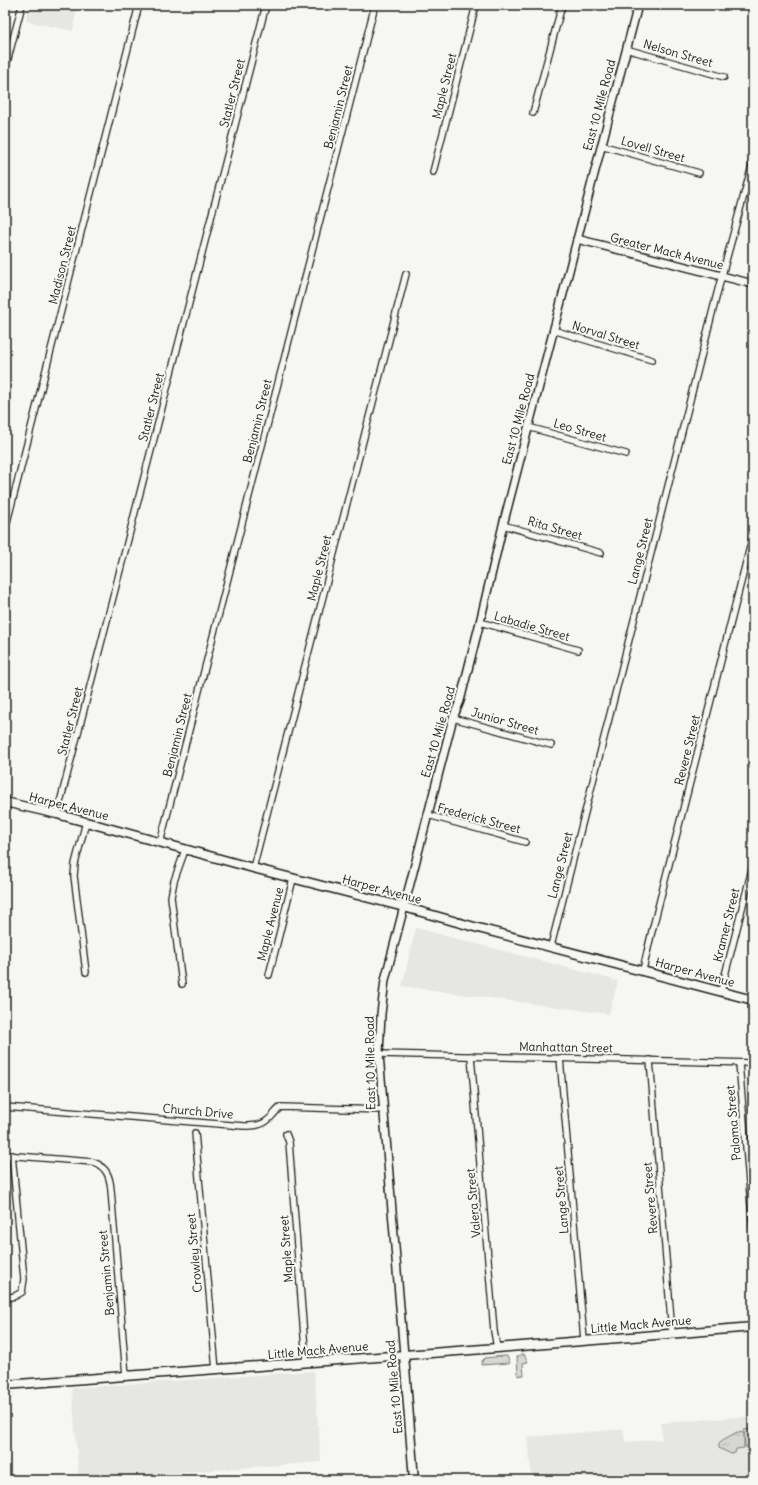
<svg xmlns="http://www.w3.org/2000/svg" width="758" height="1485" font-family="Delius,sans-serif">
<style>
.built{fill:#e6e6e2}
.grass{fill:url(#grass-tufts);stroke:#797977}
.pitch{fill:#d6d6d2;stroke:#797977}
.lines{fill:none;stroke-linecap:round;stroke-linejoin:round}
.minor-casing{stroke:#1c1c1c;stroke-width:8}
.tertiary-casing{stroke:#1c1c1c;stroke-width:10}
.secondary-casing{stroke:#1c1c1c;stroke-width:11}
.minor{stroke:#f6f6f2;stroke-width:5.5}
.tertiary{stroke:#f6f6f2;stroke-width:7}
.secondary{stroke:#f6f6f2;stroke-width:8}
.labels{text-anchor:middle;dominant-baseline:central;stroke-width:4;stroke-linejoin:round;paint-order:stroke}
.street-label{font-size:12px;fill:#1c1c1c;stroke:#f6f6f2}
</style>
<defs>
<pattern id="grass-tufts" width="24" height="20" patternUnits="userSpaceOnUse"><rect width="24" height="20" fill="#d6d6d2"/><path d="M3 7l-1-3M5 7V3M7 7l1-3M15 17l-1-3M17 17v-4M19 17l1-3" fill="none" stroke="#b7b7b4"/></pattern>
</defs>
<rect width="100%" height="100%" fill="#f6f6f2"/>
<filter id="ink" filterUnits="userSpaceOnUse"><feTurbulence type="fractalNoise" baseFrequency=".025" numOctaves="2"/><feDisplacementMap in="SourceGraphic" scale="8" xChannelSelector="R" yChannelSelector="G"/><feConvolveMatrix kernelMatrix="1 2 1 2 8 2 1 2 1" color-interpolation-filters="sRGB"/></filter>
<g filter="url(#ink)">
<g class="built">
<path d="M28,5H77L73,31L26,21Z"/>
<path d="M260,5H367L366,10L265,7Z"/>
<path d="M416,928L618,981L609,1014L402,986Z"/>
<path d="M314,1371L321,1462L79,1480L72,1388Z"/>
<path d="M753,1416V1480H532L528,1437L623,1429L625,1442L662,1439L661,1423Z"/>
</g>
<g class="grass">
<path d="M521,1354H524L528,1362L523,1363L524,1375L518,1376L517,1357Z"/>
<path d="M503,1356H507L510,1363L481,1365L482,1361L485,1358Z"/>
<path d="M737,1432L744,1433V1448L736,1449L735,1453L731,1454L719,1448V1443L721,1441Z"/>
</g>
<path class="pitch" d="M753,1429V1447H745L744,1430Z"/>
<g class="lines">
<g class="minor-casing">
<g id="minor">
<path d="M626,49L724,77"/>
<path d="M5,70L22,5"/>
<path d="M533,113L562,5"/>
<path d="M601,145L699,173"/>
<path d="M433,172L476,5"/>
<path d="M553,330L652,360"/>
<path d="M528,427L626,454"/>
<path d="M503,525L601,553"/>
<path d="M5,530L139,5"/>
<path d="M480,622L578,650"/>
<path d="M453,718L551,745"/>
<path d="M57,814L266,5"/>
<path d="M428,815L525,842"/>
<path d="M160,843L375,5"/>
<path d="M253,868L406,274"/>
<path d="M551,946L719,286L753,162"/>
<path d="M643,970L651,935L753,535"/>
<path d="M86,972L74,876L75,864L86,822"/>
<path d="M269,975L293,879"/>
<path d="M182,984L171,897L174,881L185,850"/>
<path d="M721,991L753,865"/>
<path d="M379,1054L753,1063"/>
<path d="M471,1056L494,1331L497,1348"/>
<path d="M560,1058L584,1340"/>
<path d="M650,1060L672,1333"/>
<path d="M739,1063L753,1230"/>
<path d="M5,1107L244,1126C253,1126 262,1126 269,1119C274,1115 276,1110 281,1107L383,1110"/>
<path d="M195,1133L216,1370"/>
<path d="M286,1134L289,1142L306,1362"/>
<path d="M5,1155L93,1162C107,1167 110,1177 111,1190L126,1376"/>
<path d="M5,1298L15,1296L22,1292L24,1279L12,1155"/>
</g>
</g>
<g class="tertiary-casing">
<g id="tertiary">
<path d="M577,239L753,284"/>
<path d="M404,1355L379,1054L381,1014L385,980L453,718L460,701L480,622L503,525L638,5"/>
</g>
</g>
<g class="secondary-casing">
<g id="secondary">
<path d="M5,802L57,814L253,868L404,907L478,928L753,1000"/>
<path d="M404,1355L414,1480"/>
<path d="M5,1385L497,1348L753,1327"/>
</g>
</g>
<use href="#minor" class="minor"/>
<use href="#tertiary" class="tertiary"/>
<use href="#secondary" class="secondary"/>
</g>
</g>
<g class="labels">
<g class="street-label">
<text transform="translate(678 53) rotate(16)">Nelson Street</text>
<text transform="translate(444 86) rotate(-76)">Maple Street</text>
<text transform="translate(232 93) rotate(-76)">Statler Street</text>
<text transform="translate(599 105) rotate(-75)">East 10 Mile Road</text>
<text transform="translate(338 107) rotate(-76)">Benjamin Street</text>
<text transform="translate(653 149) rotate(16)">Lovell Street</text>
<text transform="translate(667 251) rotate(14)">Greater Mack Avenue</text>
<text transform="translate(62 265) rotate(-76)">Madison Street</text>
<text transform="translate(606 335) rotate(17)">Norval Street</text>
<text transform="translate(151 407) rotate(-76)">Statler Street</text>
<text transform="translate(518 419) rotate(-75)">East 10 Mile Road</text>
<text transform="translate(257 421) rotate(-76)">Benjamin Street</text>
<text transform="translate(580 430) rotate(16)">Leo Street</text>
<text transform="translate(555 528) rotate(16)">Rita Street</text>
<text transform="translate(640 551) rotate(-76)">Lange Street</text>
<text transform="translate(319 568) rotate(-76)">Maple Street</text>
<text transform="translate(532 626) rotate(16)">Labadie Street</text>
<text transform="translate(70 721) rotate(-76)">Statler Street</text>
<text transform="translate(505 721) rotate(16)">Junior Street</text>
<text transform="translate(438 732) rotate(-74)">East 10 Mile Road</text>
<text transform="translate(177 735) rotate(-76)">Benjamin Street</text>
<text transform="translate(687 750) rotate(-76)">Revere Street</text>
<text transform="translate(69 806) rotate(14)">Harper Avenue</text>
<text transform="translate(479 818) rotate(15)">Frederick Street</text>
<text transform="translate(560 865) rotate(-76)">Lange Street</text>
<text transform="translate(382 889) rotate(15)">Harper Avenue</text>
<text transform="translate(270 924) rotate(-76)">Maple Avenue</text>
<text transform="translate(726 925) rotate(-76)">Kramer Street</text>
<text transform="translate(695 972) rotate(15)">Harper Avenue</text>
<text transform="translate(566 1047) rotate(1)">Manhattan Street</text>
<text transform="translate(370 1063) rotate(-91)">East 10 Mile Road</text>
<text transform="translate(198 1111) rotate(5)">Church Drive</text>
<text transform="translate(733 1123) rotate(-95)">Paloma Street</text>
<text transform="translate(650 1198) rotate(-95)">Revere Street</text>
<text transform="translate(561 1200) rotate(-95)">Lange Street</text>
<text transform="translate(473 1203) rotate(-95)">Valera Street</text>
<text transform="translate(286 1249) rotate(-94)">Maple Street</text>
<text transform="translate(194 1253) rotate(-95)">Crowley Street</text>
<text transform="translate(106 1273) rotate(-95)">Benjamin Street</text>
<text transform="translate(641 1324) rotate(-5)">Little Mack Avenue</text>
<text transform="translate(318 1350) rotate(-5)">Little Mack Avenue</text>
<text transform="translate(394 1387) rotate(-95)">East 10 Mile Road</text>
</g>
</g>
<rect width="758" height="1485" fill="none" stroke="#f6f6f2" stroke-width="20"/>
<rect x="10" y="10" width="738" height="1465" fill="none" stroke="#1c1c1c" stroke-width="1.5" filter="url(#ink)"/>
</svg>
